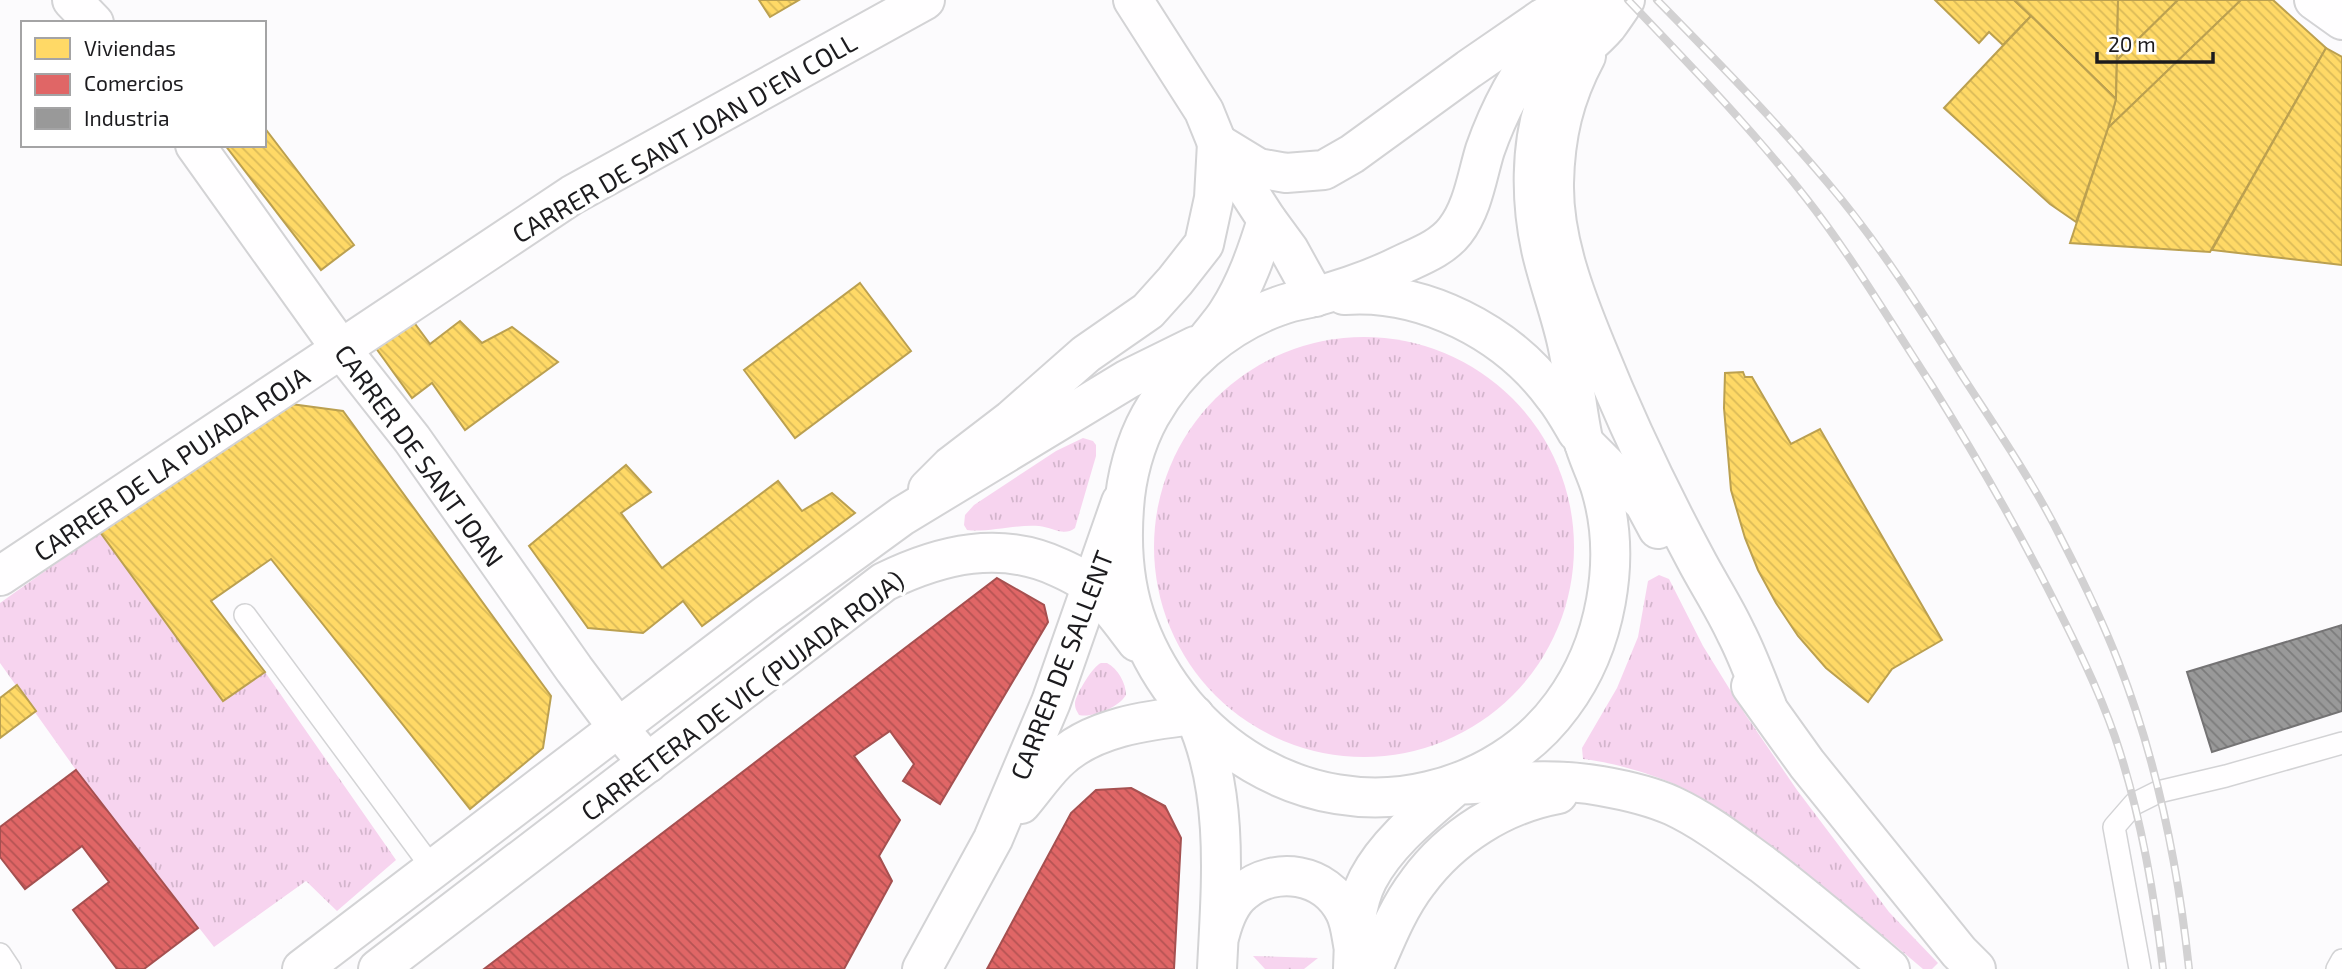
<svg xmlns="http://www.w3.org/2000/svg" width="2342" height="969" font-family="'Exo 2',sans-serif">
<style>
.grass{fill:url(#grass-tufts)}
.homes{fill:url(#homes-back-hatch);stroke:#bba050;stroke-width:2}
.shops{fill:url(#shops-back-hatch);stroke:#a55050;stroke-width:2}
.industry{fill:url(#industry-back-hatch);stroke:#747374;stroke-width:2}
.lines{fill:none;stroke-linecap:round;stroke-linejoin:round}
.service-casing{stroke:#d3d3d5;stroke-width:24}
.minor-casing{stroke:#d3d3d5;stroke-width:42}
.tertiary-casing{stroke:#d3d3d5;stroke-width:42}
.secondary-casing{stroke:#d3d3d5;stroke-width:42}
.service{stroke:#fffeff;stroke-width:21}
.minor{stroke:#fffeff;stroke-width:38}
.tertiary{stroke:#fffeff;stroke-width:38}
.secondary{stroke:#fffeff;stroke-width:38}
.rail-casing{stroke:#d2d1d2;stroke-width:8}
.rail{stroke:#fff;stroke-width:5;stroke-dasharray:16;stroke-linecap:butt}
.labels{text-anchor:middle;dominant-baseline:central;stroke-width:7;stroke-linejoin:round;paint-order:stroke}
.street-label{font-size:26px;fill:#1c1b1e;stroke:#fff}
</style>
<defs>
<pattern id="grass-tufts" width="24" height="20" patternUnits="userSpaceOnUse" patternTransform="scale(1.75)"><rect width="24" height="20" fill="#f7d4ef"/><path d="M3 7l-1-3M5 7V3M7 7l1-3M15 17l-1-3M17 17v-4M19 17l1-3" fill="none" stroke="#d3b5cc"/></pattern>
<pattern id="homes-back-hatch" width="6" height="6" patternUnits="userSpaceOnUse" patternTransform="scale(1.75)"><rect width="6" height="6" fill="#ffd966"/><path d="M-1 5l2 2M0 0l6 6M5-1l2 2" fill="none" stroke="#daba58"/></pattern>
<pattern id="shops-back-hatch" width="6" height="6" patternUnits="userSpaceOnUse" patternTransform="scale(1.75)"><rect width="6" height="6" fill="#e06666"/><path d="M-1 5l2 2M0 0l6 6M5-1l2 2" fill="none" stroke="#b55353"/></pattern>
<pattern id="industry-back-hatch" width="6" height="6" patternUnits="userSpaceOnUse" patternTransform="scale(1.75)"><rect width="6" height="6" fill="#999"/><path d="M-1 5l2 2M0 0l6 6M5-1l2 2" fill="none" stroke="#7c7c7c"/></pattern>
</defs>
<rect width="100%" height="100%" fill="#fcfbfd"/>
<g class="grass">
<circle cx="1364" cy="547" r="210"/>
<path d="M1083,438L1093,441L1096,445V456L1075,528C1064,537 1051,527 1039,526C1016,524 986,533 967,530L964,525L965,515L974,505L1056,451Z"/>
<path d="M100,532L223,701L265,672L396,860L337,911L306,881L214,947L76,770L0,663V603Z"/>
<path d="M1659,575L1669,579L1703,646L1745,714L1797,790L1889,912L1938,963L1932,969H1923C1880,932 1835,897 1789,863C1759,839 1727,814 1694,794C1668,778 1613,762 1583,759L1582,748L1617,688L1638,637L1648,581Z"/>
<path d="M1101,663H1107C1118,669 1126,683 1126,695C1118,708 1093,718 1079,715C1076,709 1075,709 1075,703C1076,694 1093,666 1101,663Z"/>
<path d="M1253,956L1318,958L1304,969H1265Z"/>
</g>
<g class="homes">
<path d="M759,0H799L770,17Z"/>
<path d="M1935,0H2014L2031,16L2003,45L1989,32L1979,43Z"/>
<path d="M2014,0H2118L2116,99L2031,16Z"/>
<path d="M2118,0H2178L2117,60Z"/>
<path d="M2178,0H2241L2108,128L2116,99L2117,60Z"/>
<path d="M2241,0H2273L2326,48L2210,252L2070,243L2108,128Z"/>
<path d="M2031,16L2116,99L2108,128L2076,222L2050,204L1944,108Z"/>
<path d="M2326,48L2342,57V265L2212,250Z"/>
<path d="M264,127L354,245L321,270L225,145H264Z"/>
<path d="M860,283L911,351L795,438L744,370Z"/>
<path d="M410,317L430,344L460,321L482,343L512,327L558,362L465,430L432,383L412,398L373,344Z"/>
<path d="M1743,372L1745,377H1752L1791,444L1820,429L1942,640L1892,669L1868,702L1826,668L1798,636L1776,603L1758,570L1745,538L1731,490L1724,408L1725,373Z"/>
<path d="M291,404L343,411L551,696L543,748L470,809L271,559L211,601L265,672L223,701L100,532Z"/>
<path d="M626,465L651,492L621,513L662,568L778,481L802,511L832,493L855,513L702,626L683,601L643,633L588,628L529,546Z"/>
<path d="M17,685L36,711L0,738V698Z"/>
</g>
<g class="shops">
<path d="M997,578L1044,605L1048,622L940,804L903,781L914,764L890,731L854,756L900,820L879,856L892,881L844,969H484Z"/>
<path d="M76,770L198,928L144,969H117L73,910L109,882L82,846L25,889L0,857V827Z"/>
<path d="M1131,788L1165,806L1181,838L1174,969H987L1071,813L1096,790Z"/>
</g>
<path class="industry" d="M2342,625V711L2212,752L2187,672Z"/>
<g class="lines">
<g class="service-casing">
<g id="service">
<path d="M245,615L433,869"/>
<path d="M0,954L10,969"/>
<path d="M2140,969L2114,827L2134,804L2158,792L2226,776L2342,743"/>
<path d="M2337,969L2342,960"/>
</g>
</g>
<g class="minor-casing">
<g id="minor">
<path d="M72,0L94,23"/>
<path d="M2314,0L2342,20"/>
<path d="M195,145L341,349L412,439L574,669L618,728L648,763"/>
<path d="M0,576L572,195L925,0"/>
<path d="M1021,804C1033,790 1043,775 1056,762C1090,727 1149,720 1194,715"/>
<path d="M922,969L993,839L1051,702L1121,502"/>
</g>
</g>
<g class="tertiary-casing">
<g id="tertiary">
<path d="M1133,0L1204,111L1217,143L1267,220L1289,250L1315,297"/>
<path d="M1586,56C1564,97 1555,136 1554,183C1553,239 1575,296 1596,347C1625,419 1658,489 1695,558C1708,583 1724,607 1736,633C1748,656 1757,682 1767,706"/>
<path d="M1217,143L1258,168L1286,173L1324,170L1352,154L1469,69L1543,18L1579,0"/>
<path d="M1201,348C1209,335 1220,325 1228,312C1246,284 1257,252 1267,220"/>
<path d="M1584,443L1644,503L1658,529"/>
<path d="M928,489L951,466L1011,420L1086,354L1148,311L1175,281L1204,244L1214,198L1217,143"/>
<path d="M1751,686L1807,764L1959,952L1976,969"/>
<path d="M1194,715C1230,792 1221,886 1217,969"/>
<path d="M1220,934C1224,919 1230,902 1243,892C1275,865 1326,873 1345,912C1350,922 1351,934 1353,944"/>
<path d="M1353,969C1354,939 1354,906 1368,879C1388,841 1426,812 1457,785C1505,783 1554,777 1601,786C1624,790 1651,796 1673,806C1705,821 1733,843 1762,864C1806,898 1848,933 1890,969"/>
<path d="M1373,969C1386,939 1398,908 1418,882C1451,837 1503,804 1558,794"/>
</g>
</g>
<g class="secondary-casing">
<g id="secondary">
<path d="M1601,0C1584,12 1564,24 1549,38C1521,66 1498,113 1485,150C1477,176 1473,208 1455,231C1442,248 1420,256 1401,265C1373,279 1340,290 1310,298C1300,300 1289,302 1279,306C1225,325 1178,366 1150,416C1135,443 1126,477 1124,508C1121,547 1124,588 1138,625C1182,743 1305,821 1429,791C1481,779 1530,749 1562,705C1606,646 1622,560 1601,489C1596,472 1587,456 1583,439C1576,407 1574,374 1567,343C1560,311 1548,281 1541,249C1531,203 1530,146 1546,100C1558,61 1583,54 1607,26C1613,18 1619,9 1625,0"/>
<path d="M1344,295C1423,289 1507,332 1554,396C1563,407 1570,420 1577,432"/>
<path d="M302,969L766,615L902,516L1128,379L1195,346"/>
<path d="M378,969L884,582C941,554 1001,540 1060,568C1071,573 1084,579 1092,588C1109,604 1123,624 1137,642"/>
</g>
</g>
<use href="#service" class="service"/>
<use href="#minor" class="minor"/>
<use href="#tertiary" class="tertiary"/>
<use href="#secondary" class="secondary"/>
<g class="rail-casing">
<g id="rail">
<path d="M1628,0C1689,64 1751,128 1806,198C1850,254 1890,321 1929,381C1971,448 2011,517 2047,587C2072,636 2097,685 2115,737C2140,811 2154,891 2163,969"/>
<path d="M1657,0C1715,59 1774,119 1827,182C1879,243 1921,310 1963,377C1998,431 2035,485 2063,542C2083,581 2102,620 2118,661C2156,758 2178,865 2189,969"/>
</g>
</g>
<use href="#rail" class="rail"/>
</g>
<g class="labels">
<g class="street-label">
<text transform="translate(684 137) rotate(-30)">CARRER DE SANT JOAN D'EN COLL</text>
<text transform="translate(420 455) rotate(54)">CARRER DE SANT JOAN</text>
<text transform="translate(171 463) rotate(-34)">CARRER DE LA PUJADA ROJA</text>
<text transform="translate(1061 665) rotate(-69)">CARRER DE SALLENT</text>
<text transform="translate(742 695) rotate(-37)">CARRETERA DE VIC (PUJADA ROJA)</text>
</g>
</g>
<rect x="21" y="21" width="245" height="126" fill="#ffffff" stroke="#a4a4a5" stroke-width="2"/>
<rect x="35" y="38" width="35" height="21" fill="#ffd966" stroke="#a4a4a5" stroke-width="2"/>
<text x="84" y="56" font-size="21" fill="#1c1b1e">Viviendas</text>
<rect x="35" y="74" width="35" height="21" fill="#e06666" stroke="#a4a4a5" stroke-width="2"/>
<text x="84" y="91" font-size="21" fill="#1c1b1e">Comercios</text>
<rect x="35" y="108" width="35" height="21" fill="#999999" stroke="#a4a4a5" stroke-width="2"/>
<text x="84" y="126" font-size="21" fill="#1c1b1e">Industria</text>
<path d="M2097 52v10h116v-10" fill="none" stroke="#1c1b1e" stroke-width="3.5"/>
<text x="2108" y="52" font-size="21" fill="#1c1b1e" stroke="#ffffff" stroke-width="5" paint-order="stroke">20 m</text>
</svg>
